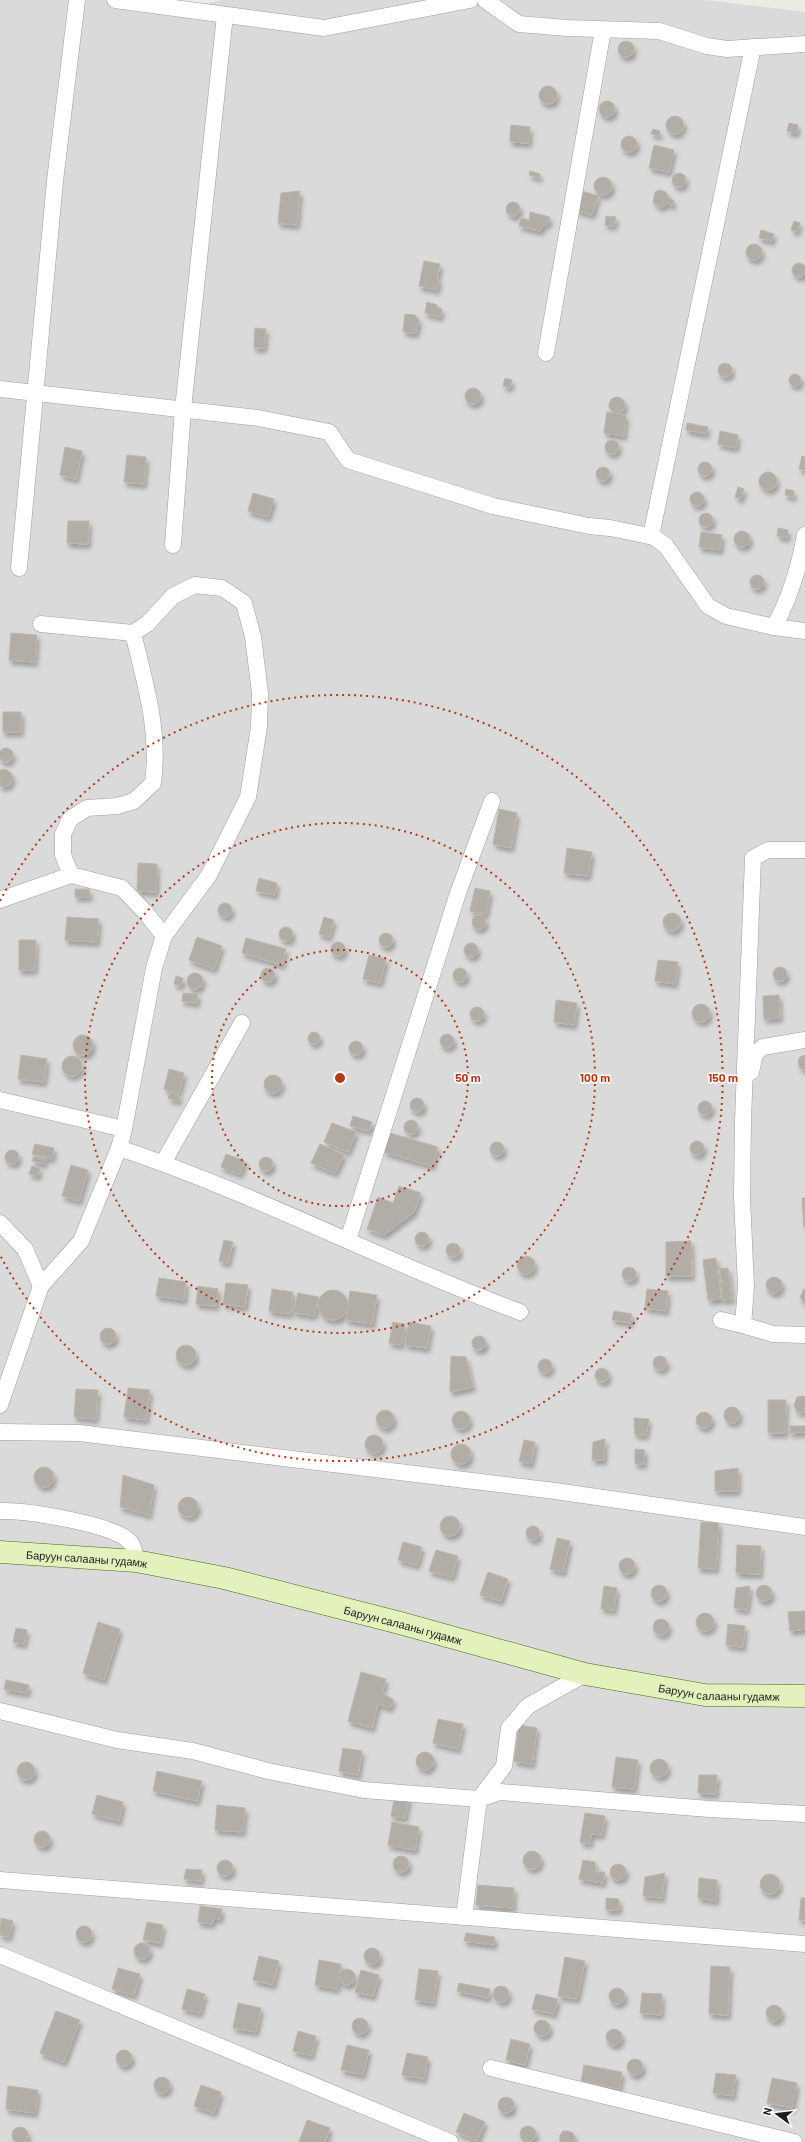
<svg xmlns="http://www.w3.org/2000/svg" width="805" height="2142" font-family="Barlow,sans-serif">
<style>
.residential{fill:#dbdada}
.building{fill:#b2aea7;stroke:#bdb6a8;filter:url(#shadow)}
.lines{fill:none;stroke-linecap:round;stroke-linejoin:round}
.street-casing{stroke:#9e9e9e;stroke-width:17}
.secondary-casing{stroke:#4a6711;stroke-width:23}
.street{stroke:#fff;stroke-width:16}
.secondary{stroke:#e3f2bd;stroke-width:22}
.ring{fill:none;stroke:#b33917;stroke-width:2;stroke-dasharray:2 4}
.labels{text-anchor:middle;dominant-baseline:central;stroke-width:3;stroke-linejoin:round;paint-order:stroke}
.street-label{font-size:11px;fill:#1d1d1d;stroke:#fff}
.centre{fill:#b33917;stroke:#fff;stroke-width:2}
.ring-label{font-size:12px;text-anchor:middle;font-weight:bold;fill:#b33917;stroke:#fff;stroke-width:3;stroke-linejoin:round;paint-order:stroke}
</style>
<defs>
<filter id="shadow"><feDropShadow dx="2.5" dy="4.5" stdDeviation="2" flood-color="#0004"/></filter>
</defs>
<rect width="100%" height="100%" fill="#edece4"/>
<path class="residential" d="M0,0H166L199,5L223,0H705L805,12V2142H0Z"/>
<g class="building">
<circle cx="626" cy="49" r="8"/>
<circle cx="548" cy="95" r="9"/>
<circle cx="607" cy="109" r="8"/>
<circle cx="675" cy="125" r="9"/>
<path d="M789,123L798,125L796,133L787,131Z"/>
<path d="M511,125L530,127L529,143L510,142Z"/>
<path d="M653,129L660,131L659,136L651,134Z"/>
<circle cx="629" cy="144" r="8"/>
<path d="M654,145L674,150L669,172L649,168Z"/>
<path d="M530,171L540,174V178L529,175Z"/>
<circle cx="679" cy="180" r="7"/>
<circle cx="603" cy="186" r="9"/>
<path d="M660,190L666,192L669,198L674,201L672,206L667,203L663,207L658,206L653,202L655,192Z"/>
<path d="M300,191L297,225L278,223L281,193Z"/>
<path d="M582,191L598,196L592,215L576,210Z"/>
<circle cx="513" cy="209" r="7"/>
<path d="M530,212L550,217L548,224L544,225L540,231L519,226L521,218L529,220Z"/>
<path d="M606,216L616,217L614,226L605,225Z"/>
<path d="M794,221L800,223L797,232L791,230Z"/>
<path d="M761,230L774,234L772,241L759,238Z"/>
<circle cx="754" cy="252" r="8"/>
<path d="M424,261L440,264L437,280H439L437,290L419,286Z"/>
<circle cx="799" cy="270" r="7"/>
<path d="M427,302L437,305V307L442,309L440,317L425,313Z"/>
<path d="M405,314L415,315L419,320L416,333H409L403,331Z"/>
<path d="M255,328L266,329L264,348H254Z"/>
<circle cx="725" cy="370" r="7"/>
<circle cx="795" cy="380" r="6"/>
<path d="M505,378L512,380L510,388L503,386Z"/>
<circle cx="473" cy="396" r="8"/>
<circle cx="617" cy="405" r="8"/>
<path d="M607,412L626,415L624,436L604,433Z"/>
<path d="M687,423L708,427L706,434L686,430Z"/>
<path d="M720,431L738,435L736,448L718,444Z"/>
<circle cx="612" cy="447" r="7"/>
<path d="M65,447L82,451L76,479L60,475Z"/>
<path d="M127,455L146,457L144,484L124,482Z"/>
<path d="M802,456L805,457V470L799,469Z"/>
<circle cx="705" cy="469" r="7"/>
<circle cx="603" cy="474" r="7"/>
<circle cx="768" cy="481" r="9"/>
<path d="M738,487L744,489L741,499L735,497Z"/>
<path d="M786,489L794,491L793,497L785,495Z"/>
<circle cx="697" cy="499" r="7"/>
<path d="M253,493L274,499L268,517L248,511Z"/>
<circle cx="706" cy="520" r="7"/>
<path d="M68,521H89L88,544L67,543Z"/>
<path d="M778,528L788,530L787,538L777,536Z"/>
<circle cx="742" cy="539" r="8"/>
<path d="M701,532L722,535L720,550L699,547Z"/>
<circle cx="757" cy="582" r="7"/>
<path d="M11,633L37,635L35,662L9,660Z"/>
<rect x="3" y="712" width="18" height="20"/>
<circle cx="6" cy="755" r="7"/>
<path d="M5,769L10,772L13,777L10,785L2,787L0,786V770Z"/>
<path d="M499,809L517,813L511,848L493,844Z"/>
<path d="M567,848L592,852L588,876L564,873Z"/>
<path d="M138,863L157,864L156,892L137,891Z"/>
<path d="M259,878L277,883L275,895L256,891Z"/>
<path d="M475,888L490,891L486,914L470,911Z"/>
<path d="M75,889H89L90,897H75Z"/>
<circle cx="225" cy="910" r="7"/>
<circle cx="672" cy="922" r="9"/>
<circle cx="479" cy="922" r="7"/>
<path d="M67,917L99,919L97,942L65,940Z"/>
<path d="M324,917L334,920L329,937L319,934Z"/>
<circle cx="286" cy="934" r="7"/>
<circle cx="386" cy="940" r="7"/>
<path d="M197,937L222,946L214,969L189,960Z"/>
<path d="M246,938L286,949L282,965L242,953Z"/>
<path d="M19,940H36L35,970H19Z"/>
<circle cx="338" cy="949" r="7"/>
<circle cx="471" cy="950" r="7"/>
<path d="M369,955L386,959L380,983L363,979Z"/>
<path d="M658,960L678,962L675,984L655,981Z"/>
<circle cx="780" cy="974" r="7"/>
<circle cx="268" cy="975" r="7"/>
<circle cx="460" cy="975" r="7"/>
<circle cx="195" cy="981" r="8"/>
<path d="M176,976L183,978L181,986L174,984Z"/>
<path d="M183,993L198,994L197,1003L182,1001Z"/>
<path d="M779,995L780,1018L764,1019L763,996Z"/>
<path d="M556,1000L577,1003L574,1025L554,1022Z"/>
<circle cx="701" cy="1013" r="9"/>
<circle cx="477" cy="1014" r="7"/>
<circle cx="314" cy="1038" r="6"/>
<circle cx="447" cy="1041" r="7"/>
<circle cx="83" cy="1045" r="10"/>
<circle cx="356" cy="1048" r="7"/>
<path d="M21,1055L47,1059L44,1082L18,1079Z"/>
<path d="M805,1055V1070H804L800,1068L798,1061L800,1057Z"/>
<circle cx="72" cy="1066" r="10"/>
<path d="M169,1069L184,1073L179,1093L164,1089Z"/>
<circle cx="273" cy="1084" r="9"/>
<path d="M170,1093L180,1096L178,1101L168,1098Z"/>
<circle cx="417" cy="1105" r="7"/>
<circle cx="705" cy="1108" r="7"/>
<path d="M353,1116L372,1122L369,1131L350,1126Z"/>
<circle cx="411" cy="1127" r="7"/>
<path d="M332,1123L356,1132L348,1152L324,1142Z"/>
<path d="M390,1133L438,1147L432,1166L384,1152Z"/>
<circle cx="697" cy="1148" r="7"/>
<circle cx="497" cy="1149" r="7"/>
<path d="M35,1144L54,1148L52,1159L32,1154Z"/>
<path d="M320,1144L344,1155L335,1173L311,1163Z"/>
<circle cx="12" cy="1157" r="7"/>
<path d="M226,1154L245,1161L240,1174L221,1167Z"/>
<path d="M34,1156L45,1159L44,1164L32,1161Z"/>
<circle cx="266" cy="1164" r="7"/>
<path d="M71,1165L88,1170L79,1201L62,1196Z"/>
<path d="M32,1166L40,1168L38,1176L29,1174Z"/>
<path d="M399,1186L421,1193L414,1212L384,1235L367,1229L378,1197L393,1203Z"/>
<path d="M802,1198H805V1227H804Z"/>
<circle cx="422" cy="1239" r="7"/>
<path d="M224,1240L233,1242L228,1263L219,1261Z"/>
<path d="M691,1241L692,1276H666V1242Z"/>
<circle cx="453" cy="1250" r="7"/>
<circle cx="526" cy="1265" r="9"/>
<path d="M716,1258L721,1299L708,1300L703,1260Z"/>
<circle cx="629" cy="1274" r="7"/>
<path d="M728,1268L732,1299L723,1300L720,1269Z"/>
<circle cx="774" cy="1285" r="8"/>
<path d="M159,1278L186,1282L184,1300L156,1296Z"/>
<path d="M226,1283L248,1285L245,1307L223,1304Z"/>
<path d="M198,1286L218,1289L216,1306L196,1304Z"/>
<path d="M272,1289L293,1292L290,1314L269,1311Z"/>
<path d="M647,1289L668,1291L666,1311L645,1308Z"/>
<path d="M804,1289H805V1304L800,1297Z"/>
<circle cx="333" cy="1305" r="15"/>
<path d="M350,1291L377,1295L372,1324L346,1320Z"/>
<path d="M298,1293L319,1297L314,1316L293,1312Z"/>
<path d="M614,1311L632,1314L630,1323L612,1320Z"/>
<path d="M393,1322L405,1324L401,1345L389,1343Z"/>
<path d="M409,1322L431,1326L427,1348L405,1345Z"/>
<circle cx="108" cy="1336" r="8"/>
<circle cx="479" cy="1343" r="7"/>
<circle cx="186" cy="1355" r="10"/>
<circle cx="660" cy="1363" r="7"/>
<path d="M451,1356L466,1357L473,1387L450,1392Z"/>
<circle cx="545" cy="1366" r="7"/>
<circle cx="602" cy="1375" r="7"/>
<path d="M128,1388L150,1390L146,1420L124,1417Z"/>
<path d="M76,1389L98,1390L96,1419L74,1417Z"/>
<path d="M803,1396L805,1397V1412L800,1413L796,1410L794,1405L797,1397Z"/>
<path d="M768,1400H786L785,1433H768Z"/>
<circle cx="732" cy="1415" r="8"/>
<circle cx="385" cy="1419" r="9"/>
<circle cx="461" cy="1420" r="9"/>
<circle cx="704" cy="1420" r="8"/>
<path d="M634,1418L649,1419L646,1435H635Z"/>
<path d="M790,1426H805V1432L790,1433Z"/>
<circle cx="374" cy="1444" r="9"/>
<path d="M605,1439L604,1460H592L593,1442Z"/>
<path d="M524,1440L535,1442L531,1464L519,1461Z"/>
<circle cx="461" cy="1454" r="10"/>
<path d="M635,1449L645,1450L644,1464H635Z"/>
<circle cx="44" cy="1477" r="10"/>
<path d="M738,1468V1491H715V1471Z"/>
<path d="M123,1475L154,1485L149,1515L120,1507Z"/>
<circle cx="188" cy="1507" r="10"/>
<circle cx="450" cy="1526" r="10"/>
<path d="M701,1522L719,1523L716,1569L698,1568Z"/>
<circle cx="533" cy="1533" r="7"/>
<path d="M557,1538L570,1541L563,1572L550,1569Z"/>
<path d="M403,1542L422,1547L417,1565L398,1560Z"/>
<path d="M737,1545L761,1546L760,1574L736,1573Z"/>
<path d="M436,1550L458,1556L452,1577L429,1571Z"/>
<circle cx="627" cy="1566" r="8"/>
<path d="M488,1572L508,1579L501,1601L480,1595Z"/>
<circle cx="764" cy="1593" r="8"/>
<circle cx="659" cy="1593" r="8"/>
<path d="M604,1586L617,1588L614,1610L601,1609Z"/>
<path d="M750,1586L747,1610L734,1608L736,1588Z"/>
<path d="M805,1611V1629L790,1631L788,1612Z"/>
<circle cx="705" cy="1622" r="9"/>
<circle cx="661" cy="1627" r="8"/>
<path d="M98,1622L120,1629L104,1680L83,1673Z"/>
<path d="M728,1624L745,1626L743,1647L726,1645Z"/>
<path d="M16,1628L27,1630L24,1644L13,1642Z"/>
<path d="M361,1672L386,1679L382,1693L394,1700L390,1708L378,1704L372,1728L348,1721Z"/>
<path d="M6,1680L29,1685L27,1693L4,1689Z"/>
<path d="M438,1719L463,1724L458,1749L433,1743Z"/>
<path d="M519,1725L537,1728L532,1764L514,1761Z"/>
<path d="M343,1748L362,1751L358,1775L339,1771Z"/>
<circle cx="425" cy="1761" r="9"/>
<path d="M616,1757L638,1760L634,1789L612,1787Z"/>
<circle cx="659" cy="1768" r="9"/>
<circle cx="26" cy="1771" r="9"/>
<path d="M157,1771L202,1781L197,1801L153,1791Z"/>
<path d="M699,1775H717L716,1794L698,1793Z"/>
<path d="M395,1794L409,1797L405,1818L391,1816Z"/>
<path d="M97,1795L123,1802L119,1821L92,1814Z"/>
<path d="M217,1805L245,1808L243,1832L215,1830Z"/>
<path d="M585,1813L605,1816L602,1835L591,1834L590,1844L580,1842Z"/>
<path d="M392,1822L419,1827L415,1850L388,1845Z"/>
<circle cx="42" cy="1839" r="8"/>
<circle cx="532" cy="1860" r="9"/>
<circle cx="401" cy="1864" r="8"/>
<circle cx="225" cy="1868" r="8"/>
<path d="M583,1860L595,1862L596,1872H605L603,1883L579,1879Z"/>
<circle cx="618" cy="1872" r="8"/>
<path d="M186,1869L202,1870L201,1881L184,1879Z"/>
<path d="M665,1873L662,1898L643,1896L645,1877Z"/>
<circle cx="770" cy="1884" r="10"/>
<path d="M699,1878L717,1880L716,1901L698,1898Z"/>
<path d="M478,1885L514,1888L513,1908L476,1905Z"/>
<path d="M606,1898L619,1899V1910H606Z"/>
<path d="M801,1898H805V1920H799Z"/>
<path d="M200,1906L222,1909L220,1919L214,1918L212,1924L198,1922Z"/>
<path d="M1,1918L13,1921L9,1937L0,1935Z"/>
<path d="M147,1922L163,1925L160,1943L143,1940Z"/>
<circle cx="84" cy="1934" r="8"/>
<path d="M466,1933L495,1937L494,1945L464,1941Z"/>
<circle cx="142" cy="1951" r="8"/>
<circle cx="372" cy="1956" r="8"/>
<path d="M259,1956L279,1961L273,1985L253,1980Z"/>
<path d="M565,1957L585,1961L577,1999L558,1996Z"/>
<path d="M319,1960L341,1964L337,1989L315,1985Z"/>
<path d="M711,1966L730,1967L728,2015L709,2014Z"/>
<path d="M118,1968L140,1974L134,1995L112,1989Z"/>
<path d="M419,1969L438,1971L433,2003L415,2000Z"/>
<circle cx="347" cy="1977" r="8"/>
<path d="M361,1970L379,1975L373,1996L355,1992Z"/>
<path d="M459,1983L490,1989L488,1998L457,1991Z"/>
<circle cx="501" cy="1994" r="8"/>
<circle cx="617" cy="1996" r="8"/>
<path d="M187,1989L205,1994L200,2013L182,2009Z"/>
<path d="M642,1993L662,1994L661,2015L640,2013Z"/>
<path d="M536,1994L558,1999L554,2014L532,2009Z"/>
<path d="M238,2003L261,2008L256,2032L233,2028Z"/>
<circle cx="774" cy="2013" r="8"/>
<path d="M56,2011L80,2020L64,2062L40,2053Z"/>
<circle cx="360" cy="2026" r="8"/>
<circle cx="542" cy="2028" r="8"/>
<circle cx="614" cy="2037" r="8"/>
<path d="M298,2031L316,2036L311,2056L293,2051Z"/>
<path d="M511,2039L530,2044L525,2065L506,2060Z"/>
<path d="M347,2045L369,2050L363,2075L341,2070Z"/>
<circle cx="124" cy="2058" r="8"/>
<path d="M407,2053L428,2057L424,2079L402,2075Z"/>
<circle cx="635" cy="2067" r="8"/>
<path d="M584,2065L622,2072L619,2089L581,2081Z"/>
<path d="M716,2073L736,2075L733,2096L713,2093Z"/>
<circle cx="162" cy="2085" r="8"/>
<path d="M772,2078L797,2083L792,2108L767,2103Z"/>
<path d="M201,2085L221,2092L214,2113L194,2106Z"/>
<path d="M8,2086L38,2090L35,2113L6,2109Z"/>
<circle cx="506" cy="2105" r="8"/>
<path d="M464,2113L485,2122L477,2141L456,2132Z"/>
<path d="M307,2120L330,2128L325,2142H299Z"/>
<circle cx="528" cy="2134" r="8"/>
<circle cx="20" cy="2135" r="8"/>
<path d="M563,2131H568L573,2133L575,2138L574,2142H560V2135Z"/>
</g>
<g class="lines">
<g class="street-casing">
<g id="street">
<path d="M115,0L324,28L470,0"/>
<path d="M485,0L519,24L567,28L659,31L707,46L727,49L805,44"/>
<path d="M546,353L603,30"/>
<path d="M0,389L258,418L329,432L348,460L493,506L589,526L610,528L654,537L666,546L708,606L726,616L774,627L805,631"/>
<path d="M651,536L753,47"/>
<path d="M173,545L183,409L225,15"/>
<path d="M19,568L55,181L77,0"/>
<path d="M774,627C790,598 799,568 805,535"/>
<path d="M805,850H768L753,858L743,1121L742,1197L746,1287L743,1325L773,1334L805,1335"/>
<path d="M71,875L63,855V834L70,819L87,808L117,806L134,801L153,783C160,730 145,683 133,633"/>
<path d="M0,900L71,875L122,888L146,913L164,936"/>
<path d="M751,1072L755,1054L763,1047L805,1040"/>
<path d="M0,1100L124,1129"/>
<path d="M119,1148C257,1194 384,1262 520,1312"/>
<path d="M163,1163L242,1023"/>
<path d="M0,1223L25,1249L41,1286"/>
<path d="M348,1240L458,893L492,801"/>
<path d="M721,1320L743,1325"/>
<path d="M0,1405L41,1286L81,1241L119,1148L124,1129L154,968L164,936L209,875L248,797L259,727L260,693L253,637L244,603L222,588L195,585L173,596L147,624L133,633L41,624"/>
<path d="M0,1432L79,1433L555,1491L805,1527"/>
<path d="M0,1511C26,1510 112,1524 129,1541C134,1545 135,1555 136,1561"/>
<path d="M0,1711L117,1740L193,1751L268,1771L364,1790L479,1799L500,1792L709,1809L805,1814"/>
<path d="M0,1880L805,1944"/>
<path d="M464,1917L479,1799L504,1766L509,1728L528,1706L585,1674"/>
<path d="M0,1955L450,2142"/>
<path d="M491,2068L794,2142"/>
</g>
</g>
<g class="secondary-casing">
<g id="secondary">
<path id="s1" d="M0,1552L136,1561L224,1578L400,1623L585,1674L705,1695L805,1696"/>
</g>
</g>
<use href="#street" class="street"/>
<use href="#secondary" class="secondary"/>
</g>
<g class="ring">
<circle cx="340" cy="1078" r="128"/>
<circle cx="340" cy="1078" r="255"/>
<path d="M0 901A383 383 0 1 1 0 1255"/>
</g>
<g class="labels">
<g class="street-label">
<text stroke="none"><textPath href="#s1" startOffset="87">Баруун салааны гудамж</textPath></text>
<text stroke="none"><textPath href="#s1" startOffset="411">Баруун салааны гудамж</textPath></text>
<text stroke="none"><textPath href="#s1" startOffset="735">Баруун салааны гудамж</textPath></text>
</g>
</g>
<circle cx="340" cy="1078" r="6" class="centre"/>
<g class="ring-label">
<text x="468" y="1082">50 m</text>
<text x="595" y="1082">100 m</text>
<text x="723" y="1082">150 m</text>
</g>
<g transform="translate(777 2114) rotate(285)" stroke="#ffffff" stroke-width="3" paint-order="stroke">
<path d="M0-3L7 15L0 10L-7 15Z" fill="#1d1d1d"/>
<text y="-6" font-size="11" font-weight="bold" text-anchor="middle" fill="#1d1d1d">N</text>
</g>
</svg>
